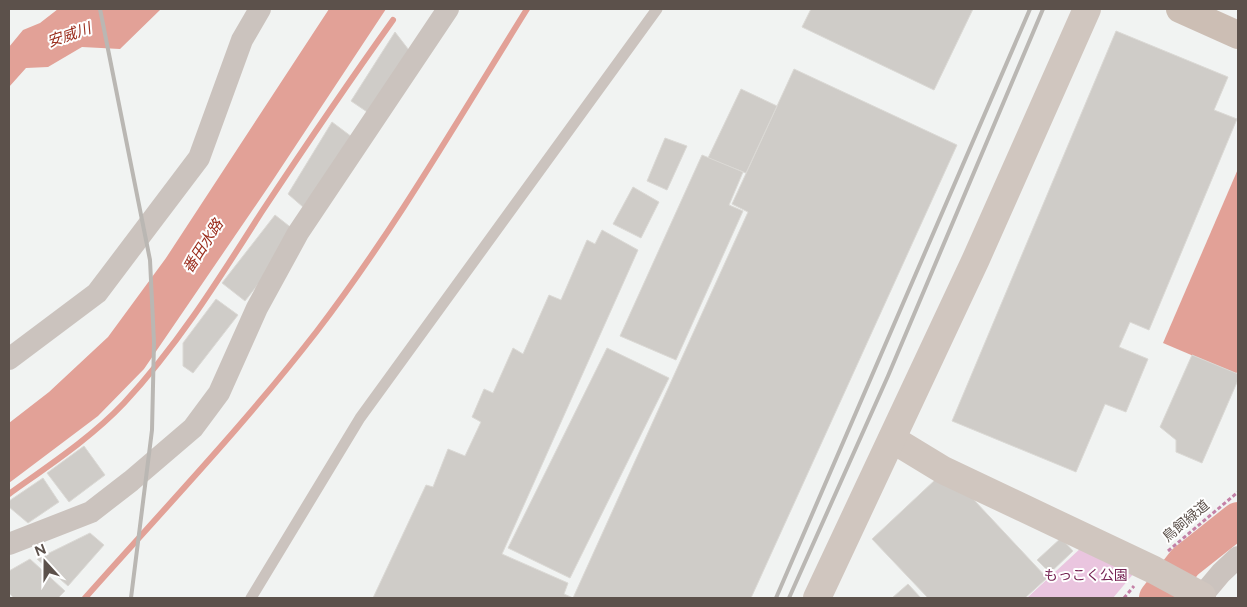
<svg xmlns="http://www.w3.org/2000/svg" width="1247" height="607" font-family="Figtree,'Noto Sans JP',sans-serif">
<style>
.green{fill:#eac5df}
.water{fill:#e2a197}
.lines{fill:none;stroke-linecap:round;stroke-linejoin:round}
.stream{stroke:#e2a197;stroke-width:6}
.river{stroke:#e2a197;stroke-width:36}
.building{fill:#cfccc8;stroke:#dbd9d5}
.path{stroke:#c481a7;stroke-width:3;stroke-dasharray:4 2.5;stroke-linecap:butt}
.lane{stroke:#cbc3be;stroke-width:11}
.street{stroke:#cbc3be;stroke-width:22}
.secondary{stroke:#d0c6bf;stroke-width:28}
.primary{stroke:#ccbeb4;stroke-width:28}
.rail{stroke:#bab7b3;stroke-width:4}
.labels{text-anchor:middle;dominant-baseline:central;stroke-width:4;stroke-linejoin:round;paint-order:stroke}
.street-label{font-size:14px;fill:#5c514b;stroke:#fff}
.park-label{font-size:14px;fill:#752353;stroke:#fff}
.water-label{font-size:15px;font-style:italic;fill:#9b2e1e;stroke:#fff}
</style>
<rect width="100%" height="100%" fill="#f1f3f2"/>
<path class="green" d="M1082,547L1134,573L1113,598H1027Z"/>
<g class="water">
<path d="M58,9H161L120,49L82,47L48,67L26,68L9,87V47L23,30L40,23Z"/>
<path d="M329,9H386L271,183L144,369L98,416L9,483V423L49,392L108,337L166,258Z"/>
<path d="M1238,169V370L1236,374L1163,343Z"/>
</g>
<g class="lines">
<g class="stream">
<path d="M9,494C48,466 91,438 124,403C178,345 219,279 261,213C304,148 348,83 393,20"/>
<path d="M85,598C163,510 245,424 317,331C395,229 459,118 527,9"/>
</g>
<path class="river" d="M1157,598L1185,562L1238,520"/>
</g>
<g class="building">
<path d="M811,9H973L934,90L802,27Z"/>
<path d="M1116,31L1228,77L1214,110L1237,119L1149,330L1130,322L1119,347L1148,359L1126,412L1105,404L1076,472L952,421Z"/>
<path d="M395,32L415,58L376,118L351,101Z"/>
<path d="M794,69L957,145L751,598H373L426,485L433,487L448,449L465,456L481,422L472,417L484,389L493,393L513,348L523,354L549,295L561,300L587,240L595,244L602,230L638,250L502,554L568,583L564,594L573,598L748,212L732,204Z"/>
<path d="M741,89L777,106L746,173L708,158Z"/>
<path d="M332,122L352,137L303,207L288,194Z"/>
<path d="M665,138L687,146L667,190L647,181Z"/>
<path d="M702,155L743,172L729,205L743,211L676,360L620,336Z"/>
<path d="M633,187L659,202L641,238L613,224Z"/>
<path d="M275,215L298,233L245,301L222,283Z"/>
<path d="M216,299L238,315L193,373L183,366V343Z"/>
<path d="M607,348L669,378L570,578L508,548Z"/>
<path d="M1192,355L1238,374V380L1202,463L1176,452V440L1160,427Z"/>
<path d="M84,446L105,475L69,502L47,473Z"/>
<path d="M43,478L59,502L28,523L9,507V501Z"/>
<path d="M936,479L960,485L1047,578L1025,598H928L872,539Z"/>
<path d="M90,533L104,545L68,586L37,559Z"/>
<path d="M1061,538L1073,551L1050,573L1037,560Z"/>
<path d="M30,559L65,591L58,598H14L9,593V571Z"/>
<path d="M908,584L921,598H892Z"/>
</g>
<g class="lines">
<g class="path">
<path d="M1168,551L1238,492"/>
<path d="M1124,598L1134,586"/>
</g>
<path class="lane" d="M251,598L360,418L657,9"/>
<g class="street">
<path d="M9,359L97,293L199,158L242,40L260,9"/>
<path d="M9,544L91,512L131,481L193,428L219,393L257,308L298,233L448,9"/>
<path d="M1200,598L1221,573L1238,557"/>
</g>
<g class="secondary">
<path d="M892,439L943,470L1154,570L1202,596"/>
<path d="M817,598L976,259L1087,9"/>
</g>
<path class="primary" d="M1180,9L1238,35"/>
<g class="rail">
<path d="M100,9L150,260L154,342L152,430L131,598"/>
<path d="M776,598L1030,9"/>
<path d="M789,598L888,376L1043,9"/>
</g>
</g>
<g class="labels">
<g class="street-label">
<text transform="translate(1186 521) rotate(-40)">鳥飼緑道</text>
</g>
<g class="park-label">
<text x="1086" y="575">もっこく公園</text>
</g>
<g class="water-label">
<text transform="translate(69 35) rotate(-19)">安威川</text>
<text transform="translate(203 246) rotate(-57)">番田水路</text>
</g>
</g>
<rect width="1247" height="607" fill="none" stroke="#5c514b" stroke-width="20"/>
<g transform="translate(45 562) rotate(339)" stroke="#ffffff" stroke-width="4" paint-order="stroke">
<path d="M0-4L9 19L0 12L-9 19Z" fill="#5c514b"/>
<text y="-8" font-size="14" font-weight="bold" text-anchor="middle" fill="#5c514b">N</text>
</g>
</svg>
